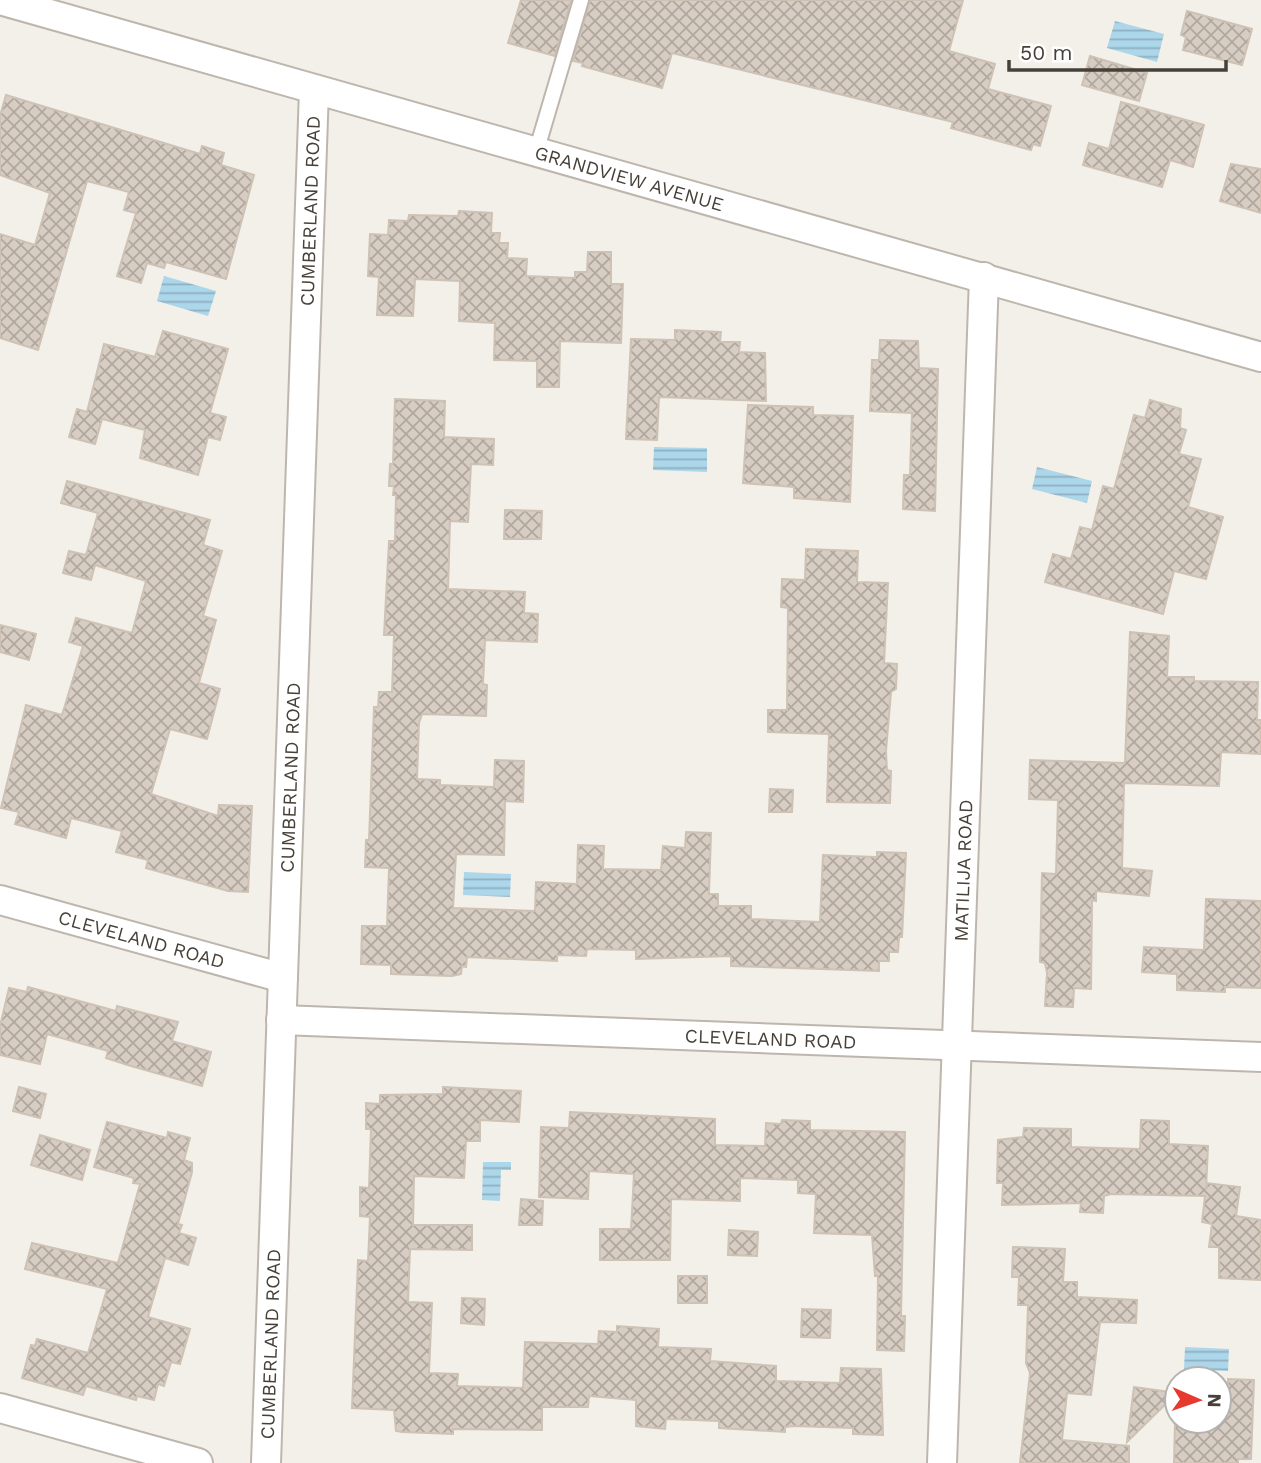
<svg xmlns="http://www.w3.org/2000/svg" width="1261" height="1463" font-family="'Work Sans',sans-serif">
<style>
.water{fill:url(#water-rules)}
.building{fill:url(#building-cross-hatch);stroke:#cec2b4;stroke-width:2}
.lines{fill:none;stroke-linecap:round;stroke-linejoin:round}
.lane-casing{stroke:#beb6ad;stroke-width:18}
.street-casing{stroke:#beb6ad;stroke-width:32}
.lane{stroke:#fff;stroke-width:14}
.street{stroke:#fff;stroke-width:28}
.labels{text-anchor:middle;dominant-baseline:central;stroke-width:7;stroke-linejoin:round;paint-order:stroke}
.street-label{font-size:19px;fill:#474039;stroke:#fff}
</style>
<defs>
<pattern id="water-rules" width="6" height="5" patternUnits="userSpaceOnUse" patternTransform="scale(1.75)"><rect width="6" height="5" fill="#acd6ea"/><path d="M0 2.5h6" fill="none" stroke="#8eafbf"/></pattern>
<pattern id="building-cross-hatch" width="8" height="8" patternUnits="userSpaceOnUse" patternTransform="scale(1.75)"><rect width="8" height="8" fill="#d7cdc3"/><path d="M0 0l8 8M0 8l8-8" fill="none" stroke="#b0a89f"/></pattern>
</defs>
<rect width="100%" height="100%" fill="#f3f0ea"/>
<g class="water">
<path d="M1115,21L1164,34L1157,62L1107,48Z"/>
<path d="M164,276L216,291L208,316L157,301Z"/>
<path d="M654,447L707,448V472L653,470Z"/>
<path d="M1037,467L1092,481L1087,503L1032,489Z"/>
<path d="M464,872L511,874L510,897L463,895Z"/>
<path d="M483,1162H511V1170H501L500,1201L482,1200Z"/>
<path d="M1185,1347L1229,1349L1228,1371L1184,1369Z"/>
</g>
<g class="building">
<path d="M521,0H571L555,56L508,43Z"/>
<path d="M590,0H963L949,51L995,64L988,89L1051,106L1040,146L1033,144L1031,150L951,128L953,122L672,53L662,88L582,66L583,63L573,61Z"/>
<path d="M1187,11L1252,29L1242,65L1183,50L1186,37L1181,35Z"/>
<path d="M1090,56L1147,73L1139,101L1082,85Z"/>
<path d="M6,95L200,154L202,146L224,153L221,165L254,175L226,279L166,262L164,268L147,263L141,283L117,276L136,213L124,210L129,192L87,181L38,350L0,338V234L35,245L50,193L0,175V116Z"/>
<path d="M1121,102L1204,125L1193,167L1170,160L1162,187L1083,165L1089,143L1109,149Z"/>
<path d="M1231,164L1261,169V213L1220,201Z"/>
<path d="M459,211L492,213L491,233H500L499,243H508L507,258L527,259L526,276L575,278V272H587L588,252H611V284H623L621,343L560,341L559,387H537V361L494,360L495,323L459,321L460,281L415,279L413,316L377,315L379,277L368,276L370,234L388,235L389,220L408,221L409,215L458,216Z"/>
<path d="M675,330L721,332L720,342H740L739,352L765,353L766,401L659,397L657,440L626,439L631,339L675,340Z"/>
<path d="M163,331L228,349L210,413L226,417L220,440L208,437L198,475L140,458L145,430L102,419L95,444L69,437L77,409L87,412L104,344L155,357Z"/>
<path d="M880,340L918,341L919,368L938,369L935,511L903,509L904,475H910L912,413L870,411L872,360H879Z"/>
<path d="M395,399L445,401L444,437L494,439L493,465L471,464L468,522L450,521L448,589L525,592L524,613L538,614L537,642L485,640L483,684L487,685L486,716L422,714L419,723L417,779L440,780V785L494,787L495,760L524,761L523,802L505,801L504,855L456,854L453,908L535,911L536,882L577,884L578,845L604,846L603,869L661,870L663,846L685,848L686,832L711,833L709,894H718V906H751V919L820,922L823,855L877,857V852L906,853L902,937H899L898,952H889V961H879V971L731,966V956L636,959V950L587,949L586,956L557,955V961L467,957L466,967L462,966L461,974L452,976L391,974V965L361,964L362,926H387L389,868L365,867L366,840H369L374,707H378L379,692H392L394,635H384L389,541H395L396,495H393L394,486H389L390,464H393Z"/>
<path d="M1150,400L1181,409L1180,428L1186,430L1179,454L1201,459L1188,507L1223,517L1206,579L1174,571L1163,614L1045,582L1053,554L1071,559L1080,527L1092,530L1103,486L1114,489L1134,415L1145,418Z"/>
<path d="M748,405L813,407V415L853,416L850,502L794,498V487L743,483Z"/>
<path d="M67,481L210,520L203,545L222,551L203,616L216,620L199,683L220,689L207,739L170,729L151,794L218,816L219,805L252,806L248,892L228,891L146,868L148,860L116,852L122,831L71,818L66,838L15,824L19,812L1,808L26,705L62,715L83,646L69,642L76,618L132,633L146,581L95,565L91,580L63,573L69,551L86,555L98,513L61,503Z"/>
<path d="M505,510L542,511L541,539H504Z"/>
<path d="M806,549L858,551L857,582L888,583L884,663L897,664L896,689L891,692L886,751L887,770L891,771L890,803L827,802L829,734L768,732V710H787L788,608L781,607L782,579L805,580Z"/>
<path d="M0,625L36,634L29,660L0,652Z"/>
<path d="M1130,632L1169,636L1167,677H1194V681L1258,682L1257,720H1261V754L1221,752L1219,786L1124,783L1122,868L1152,871L1149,896L1096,891V901L1092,900L1091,989L1074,988L1073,1007L1045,1006L1047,973L1045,963L1040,962L1042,873L1056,874L1058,800L1029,799L1030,760L1125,763Z"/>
<path d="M770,789L793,790L792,812H769Z"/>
<path d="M1206,899L1261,901V988L1225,987V992L1177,990V974L1142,972L1144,947L1204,950Z"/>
<path d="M28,987L116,1011L117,1006L178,1022L172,1041L211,1052L202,1086L131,1066L106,1058L108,1051L47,1034L40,1064L0,1055V1026L9,988L27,992Z"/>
<path d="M19,1087L46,1094L40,1118L13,1111Z"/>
<path d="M443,1087L521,1091L519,1122L480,1120V1141H466L464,1178L414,1176L413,1225H472V1250L410,1249L408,1302L432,1303L429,1373L458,1374L457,1386L523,1388L525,1342L598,1344L599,1331L617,1332V1326L659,1329L658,1347L711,1349L710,1361L776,1366V1381L840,1383L841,1368L881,1369L883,1435L853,1434V1428L794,1426L785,1427V1432L719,1428V1421L666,1419L665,1429L636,1426V1400L589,1396L588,1407H542V1430L453,1429V1434L402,1432L396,1431L394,1410L352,1408L358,1260L368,1261L370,1217L360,1216V1187L369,1188L371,1129H366V1103L380,1104V1095L443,1094Z"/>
<path d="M570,1112L715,1119V1145L765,1146L766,1123L781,1124L782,1120L810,1121V1130L905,1132L901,1316H905L904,1351L877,1350L878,1276H875L872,1235L814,1233L816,1194L798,1193V1180L740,1178V1201L671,1199L670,1260H600V1229H631L634,1174L589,1171L588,1199L539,1197L541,1127L569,1128Z"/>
<path d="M1141,1120L1169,1121V1144L1208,1146L1206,1190L1207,1183L1240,1187L1236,1216L1261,1220V1280L1219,1278V1247H1209L1212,1224L1202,1222L1205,1196L1111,1194L1104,1196L1103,1213L1080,1212L1081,1203L1002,1205L1003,1183H997L998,1140L1023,1137L1024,1128L1071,1129V1147L1140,1149Z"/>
<path d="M107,1122L167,1138L168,1132L190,1138L184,1160L192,1163V1172L178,1224L182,1225L179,1233L196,1238L188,1265L165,1258L148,1317L190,1329L180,1364L171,1362L164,1386L158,1384L154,1400L137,1396L136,1400L86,1386L83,1395L22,1378L31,1345L35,1346L37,1339L88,1353L107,1289L25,1269L32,1243L118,1263L140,1184L133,1183L134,1178L94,1167Z"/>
<path d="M40,1135L90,1150L82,1180L31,1165Z"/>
<path d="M521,1199L543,1201L542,1225H519Z"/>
<path d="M729,1230L758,1232L757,1256L728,1255Z"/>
<path d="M1013,1247L1065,1249L1063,1282H1077V1297L1137,1300L1136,1323L1100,1322L1091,1395L1067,1393L1062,1440L1129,1446V1463H1020L1030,1373L1026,1363L1028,1305H1018L1019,1277H1012Z"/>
<rect x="678" y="1276" width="29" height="27"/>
<path d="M462,1298L485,1299L484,1325L461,1323Z"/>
<path d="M802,1309L831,1310L830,1338L801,1337Z"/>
<path d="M1228,1379L1254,1380L1251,1459H1238V1463H1174L1175,1421L1219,1422V1409L1228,1410Z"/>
<path d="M1134,1387L1177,1393L1127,1442Z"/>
</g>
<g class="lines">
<g class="lane-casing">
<path id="lane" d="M536,152L581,0"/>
</g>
<g class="street-casing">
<g id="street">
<path id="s1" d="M0,0L1261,357"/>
<path id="s2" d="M0,900L283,978"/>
<path id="s3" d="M281,1020L1261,1057"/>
<path d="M0,1408L198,1463"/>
<path id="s4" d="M266,1463L314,90"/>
<path id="s5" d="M942,1463L984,277"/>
</g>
</g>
<use href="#lane" class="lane"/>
<use href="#street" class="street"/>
</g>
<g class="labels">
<g class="street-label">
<text stroke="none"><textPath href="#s1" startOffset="654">GRANDVIEW AVENUE</textPath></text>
<text stroke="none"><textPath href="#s4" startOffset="1253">CUMBERLAND ROAD</textPath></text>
<text stroke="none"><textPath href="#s4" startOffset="686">CUMBERLAND ROAD</textPath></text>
<text stroke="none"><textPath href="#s5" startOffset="593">MATILIJA ROAD</textPath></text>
<text stroke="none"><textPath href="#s2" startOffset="147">CLEVELAND ROAD</textPath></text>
<text stroke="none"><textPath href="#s3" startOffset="490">CLEVELAND ROAD</textPath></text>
<text stroke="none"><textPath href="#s4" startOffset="119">CUMBERLAND ROAD</textPath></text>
</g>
</g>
<g transform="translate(1198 1400) rotate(92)"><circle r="33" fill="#ffffff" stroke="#b5b3b0" stroke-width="2"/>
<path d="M0-5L12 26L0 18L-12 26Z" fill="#e63a2e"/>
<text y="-10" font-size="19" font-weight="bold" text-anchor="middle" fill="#474039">N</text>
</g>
<path d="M1009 60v10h217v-10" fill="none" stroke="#474039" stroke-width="3.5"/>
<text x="1020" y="60" font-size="21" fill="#474039" stroke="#ffffff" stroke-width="5" paint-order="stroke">50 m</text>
</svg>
